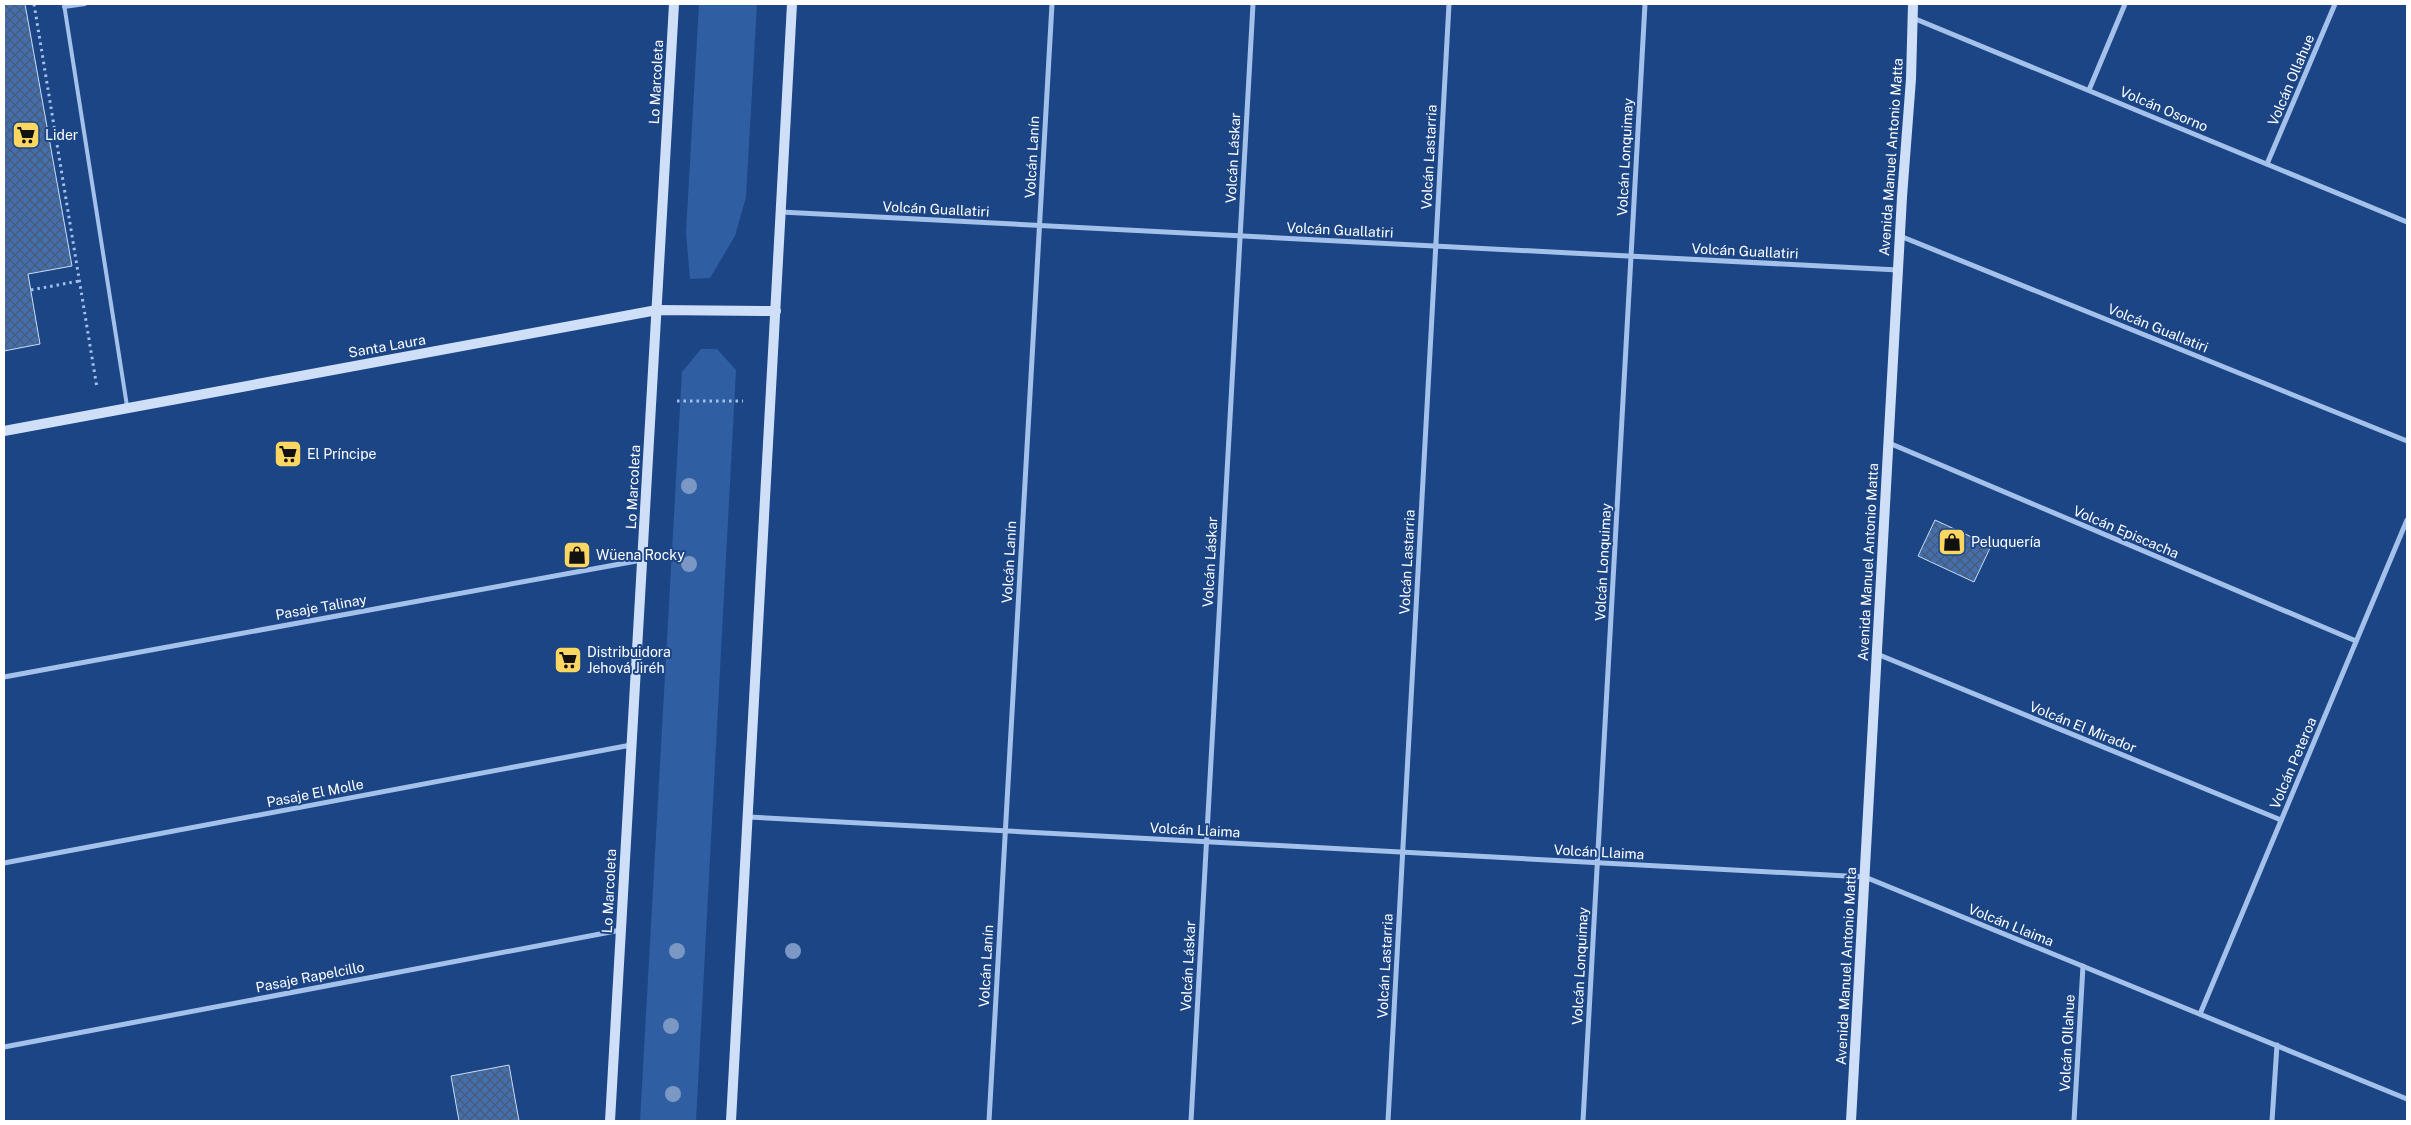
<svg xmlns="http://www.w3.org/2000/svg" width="2411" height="1125" font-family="'Public Sans',sans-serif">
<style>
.grass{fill:#2f5ea3}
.building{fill:url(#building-cross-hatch);stroke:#c8dcf8}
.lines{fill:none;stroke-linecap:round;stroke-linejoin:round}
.path{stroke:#a4c1eb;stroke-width:3;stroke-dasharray:2.5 4;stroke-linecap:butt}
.lane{stroke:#a4c1eb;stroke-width:4}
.street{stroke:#a4c1eb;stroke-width:5}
.secondary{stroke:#cfdff8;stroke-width:10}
.tree{fill:#7b98c4}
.labels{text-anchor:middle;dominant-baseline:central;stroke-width:4;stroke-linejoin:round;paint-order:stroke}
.street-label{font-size:14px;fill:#fff;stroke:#1c4585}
.poi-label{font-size:14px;fill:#fff;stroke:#1c4585;text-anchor:start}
</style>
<defs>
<pattern id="building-cross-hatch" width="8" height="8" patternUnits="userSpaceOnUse" patternTransform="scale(1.25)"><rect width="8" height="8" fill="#446fae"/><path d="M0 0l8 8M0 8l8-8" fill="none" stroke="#495a73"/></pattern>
</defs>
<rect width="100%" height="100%" fill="#1c4585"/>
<g class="grass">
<path d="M699,4H757L746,197L735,236L710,278L690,279L686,232Z"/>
<path d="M701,349H717L736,370L696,1121H640L682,372Z"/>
</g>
<g class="building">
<path d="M4,4H25L72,266L28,274L40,344L4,351Z"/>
<path d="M1935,520L1991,546L1974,582L1918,556Z"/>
<path d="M509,1065L519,1121H459L451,1076Z"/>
</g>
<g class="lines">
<g class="path">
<path d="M34,4L97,388"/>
<path d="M31,290L79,281"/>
<path d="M677,401H743"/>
</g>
<g class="lane">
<path d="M64,4L127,406"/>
<path d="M64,7L85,4"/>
</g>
<g class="street">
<path d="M1913,18L2407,222"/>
<path d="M2089,90L2125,4"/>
<path d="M2267,164L2335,4"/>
<path d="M781,212L1898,270"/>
<path d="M1900,236L2407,441"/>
<path d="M1889,443L2356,641"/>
<path d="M1877,654L2281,820"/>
<path d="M4,677L642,560"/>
<path d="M748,817L1865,877L2407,1099"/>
<path d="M4,863L631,745"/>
<path d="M2200,1014L2407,520"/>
<path d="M4,1047L621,930"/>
<path d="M989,1121L1052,4"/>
<path d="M1191,1121L1253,4"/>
<path d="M1388,1121L1449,4"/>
<path d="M1583,1121L1645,4"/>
<path d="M2074,1121L2083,966"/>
<path d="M2272,1121L2277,1045"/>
</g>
<g class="secondary">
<path d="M4,431L657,310L776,311"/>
<path d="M610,1121L674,4"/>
<path d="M731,1121L792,4"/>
<path d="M1851,1121L1902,197L1911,79L1913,4"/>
</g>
</g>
<g class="tree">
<circle cx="689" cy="486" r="8"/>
<circle cx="689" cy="564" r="8"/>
<circle cx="677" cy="951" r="8"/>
<circle cx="793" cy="951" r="8"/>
<circle cx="671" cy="1026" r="8"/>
<circle cx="673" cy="1094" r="8"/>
</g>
<defs>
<g id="supermarket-square" transform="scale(1.4375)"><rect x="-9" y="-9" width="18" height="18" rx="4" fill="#fbd661" stroke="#1c4585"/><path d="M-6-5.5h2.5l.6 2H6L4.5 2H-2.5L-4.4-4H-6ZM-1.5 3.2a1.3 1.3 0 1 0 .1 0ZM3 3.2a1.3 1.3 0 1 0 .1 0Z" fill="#111"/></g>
<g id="shop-square" transform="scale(1.4375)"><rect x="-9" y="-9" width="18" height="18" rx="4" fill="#fbd661" stroke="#1c4585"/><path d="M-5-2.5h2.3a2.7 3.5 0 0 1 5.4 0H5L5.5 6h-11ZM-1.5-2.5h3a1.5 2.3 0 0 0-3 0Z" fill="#111"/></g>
</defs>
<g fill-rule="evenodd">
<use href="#supermarket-square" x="26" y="135"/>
<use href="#supermarket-square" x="288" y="454"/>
<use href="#shop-square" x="1952" y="542"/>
<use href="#shop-square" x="577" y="555"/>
<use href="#supermarket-square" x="568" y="660"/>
</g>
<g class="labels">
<g class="street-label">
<text transform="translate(2291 80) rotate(-67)">Volcán Ollahue</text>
<text transform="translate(656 82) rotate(-87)">Lo Marcoleta</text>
<text transform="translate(2164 109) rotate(23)">Volcán Osorno</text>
<text transform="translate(1032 157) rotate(-87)">Volcán Lanín</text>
<text transform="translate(1429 157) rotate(-87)">Volcán Lastarria</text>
<text transform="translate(1625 157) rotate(-87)">Volcán Lonquimay</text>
<text transform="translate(1891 157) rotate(-86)">Avenida Manuel Antonio Matta</text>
<text transform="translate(1233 158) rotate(-87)">Volcán Láskar</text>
<text transform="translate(936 209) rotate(3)">Volcán Guallatiri</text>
<text transform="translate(1340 230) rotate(3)">Volcán Guallatiri</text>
<text transform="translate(1745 251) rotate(3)">Volcán Guallatiri</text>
<text transform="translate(2158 328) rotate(22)">Volcán Guallatiri</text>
<text transform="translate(387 346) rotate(-10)">Santa Laura</text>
<text transform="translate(633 487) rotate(-87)">Lo Marcoleta</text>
<text transform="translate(2126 532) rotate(23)">Volcán Episcacha</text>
<text transform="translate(1009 562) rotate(-87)">Volcán Lanín</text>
<text transform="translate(1210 562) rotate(-87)">Volcán Láskar</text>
<text transform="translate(1407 562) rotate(-87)">Volcán Lastarria</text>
<text transform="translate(1603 562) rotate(-87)">Volcán Lonquimay</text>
<text transform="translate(1868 562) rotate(-87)">Avenida Manuel Antonio Matta</text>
<text transform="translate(321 607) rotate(-10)">Pasaje Talinay</text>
<text transform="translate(2083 727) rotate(22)">Volcán El Mirador</text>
<text transform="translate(2293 763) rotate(-67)">Volcán Peteroa</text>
<text transform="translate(315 793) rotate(-11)">Pasaje El Molle</text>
<text transform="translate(1195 830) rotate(3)">Volcán Llaima</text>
<text transform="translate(1599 852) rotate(3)">Volcán Llaima</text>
<text transform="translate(609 891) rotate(-87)">Lo Marcoleta</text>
<text transform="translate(2011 925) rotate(22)">Volcán Llaima</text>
<text transform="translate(986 966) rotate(-87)">Volcán Lanín</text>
<text transform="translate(1188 966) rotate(-87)">Volcán Láskar</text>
<text transform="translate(1385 966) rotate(-87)">Volcán Lastarria</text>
<text transform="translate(1580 966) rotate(-87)">Volcán Lonquimay</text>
<text transform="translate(1846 966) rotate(-87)">Avenida Manuel Antonio Matta</text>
<text transform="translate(310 977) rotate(-11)">Pasaje Rapelcillo</text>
<text transform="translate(2067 1043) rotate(-87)">Volcán Ollahue</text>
</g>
<g class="poi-label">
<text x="45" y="135">Lider</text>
<text x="307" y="454">El Príncipe</text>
<text x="1971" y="542">Peluquería</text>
<text x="596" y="555">Wüena Rocky</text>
<text x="587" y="652">Distribuidora<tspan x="587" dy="16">Jehová Jiréh</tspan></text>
</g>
</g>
<rect width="2411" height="1125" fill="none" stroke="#ffffff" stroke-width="10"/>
</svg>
